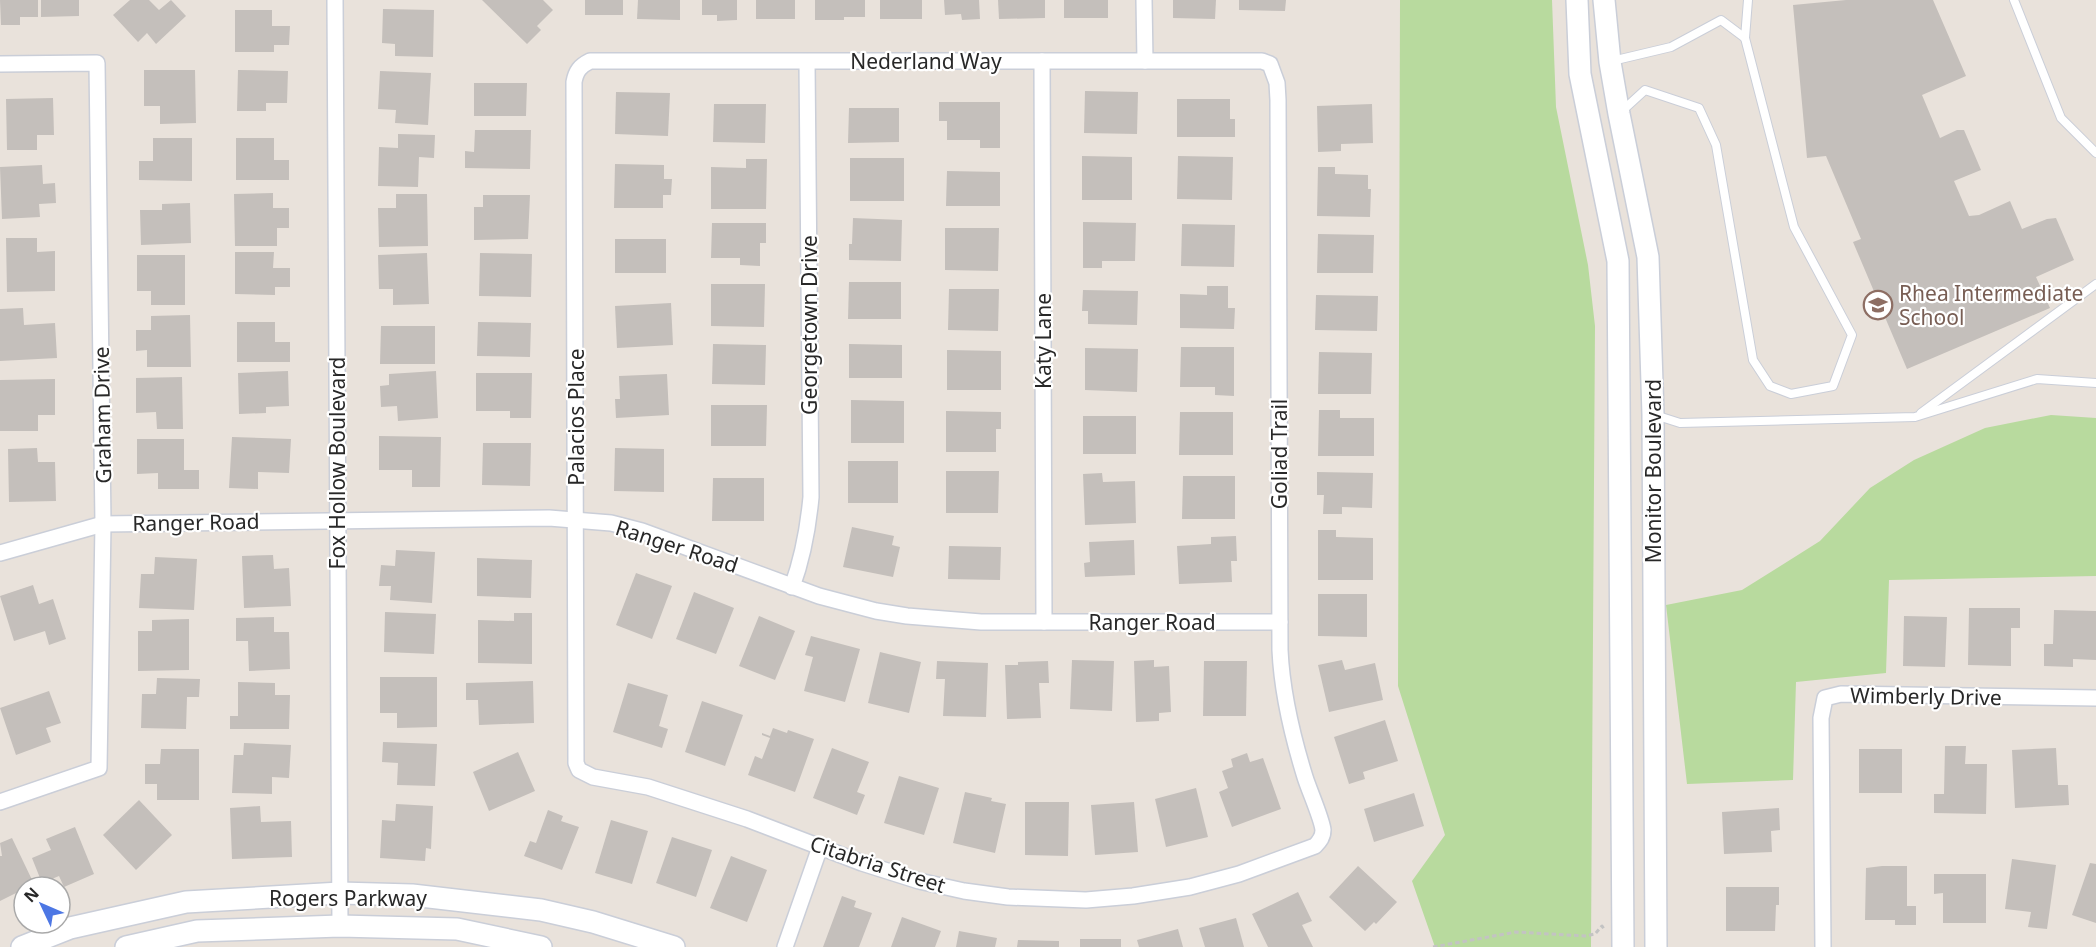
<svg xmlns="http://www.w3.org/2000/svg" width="2096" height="947" font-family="'Noto Sans',sans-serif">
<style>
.green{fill:#b8da9e}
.building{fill:#c4bfbb}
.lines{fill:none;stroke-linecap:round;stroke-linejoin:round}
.lane-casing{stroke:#caced8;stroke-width:10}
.street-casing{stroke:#caced8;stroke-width:18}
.secondary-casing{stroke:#caced8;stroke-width:24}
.path{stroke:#c3c3c3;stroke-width:3;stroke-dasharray:4.5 3;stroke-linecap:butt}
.lane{stroke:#fff;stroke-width:8}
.street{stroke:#fff;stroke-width:15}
.secondary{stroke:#fff;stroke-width:21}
.labels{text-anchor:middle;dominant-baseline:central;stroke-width:4.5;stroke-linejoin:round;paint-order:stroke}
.street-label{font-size:21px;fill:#282828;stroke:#fff}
.education-label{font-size:21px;fill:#785e54;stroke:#fff;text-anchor:start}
</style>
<rect width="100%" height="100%" fill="#e9e2db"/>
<g class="green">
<path d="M1400,0H1552L1556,107L1588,265L1595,326L1591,947H1435L1412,881L1445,835L1398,686Z"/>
<path d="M2051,415L2096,418V576L1889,580L1886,673L1796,682L1793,780L1687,784L1666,605L1742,590L1820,541L1870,488L1914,460L1985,428Z"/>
</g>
<g class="building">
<path d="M0,0H38V17H20V25H1Z"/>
<path d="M41,0H79V16L41,17Z"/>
<path d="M130,0H149L159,10L171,0L186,16L156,44L147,33L138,42L113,15Z"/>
<path d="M482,0H543L553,10L537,26L541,30L527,44Z"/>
<rect x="585" y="0" width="38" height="15"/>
<path d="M638,0H680V20L637,19Z"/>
<path d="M702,0H737V20L717,21V15H702Z"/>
<rect x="756" y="0" width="39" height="19"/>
<path d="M815,0H865V17H844V20H815Z"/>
<rect x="880" y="0" width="42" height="19"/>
<path d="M944,0H979L980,19L962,20L961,14L945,15Z"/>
<path d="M998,0H1045V18L999,19Z"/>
<rect x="1064" y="0" width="44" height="18"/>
<path d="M1173,0H1216L1215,19L1173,18Z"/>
<path d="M1239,0H1286L1285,11L1239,10Z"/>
<path d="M1846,0H1933L1966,76L1922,95L1940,138L1957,130H1964L1981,170L1954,181L1969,216L1979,215L2010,201L2022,229L2047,219L2056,218L2074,260L2036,277L2050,308L1907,369L1853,242L1861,239L1826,156L1807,158L1793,5Z"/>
<path d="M383,9L434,10L433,57L395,56V44L382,43Z"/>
<path d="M235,10H272V26H290L289,45H274V52H235Z"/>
<path d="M144,70H195L196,123L160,124V106H144Z"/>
<path d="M238,70L288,71L287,103H266V111H237Z"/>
<path d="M380,71L431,73L428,125L395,123L396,110L378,109Z"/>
<path d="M474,83H527L526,116H474Z"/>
<path d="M1085,91L1138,92L1137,134L1084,133Z"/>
<path d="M616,92L670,93L668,136L615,134Z"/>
<path d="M53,98L54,135H37V150H7L6,99Z"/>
<path d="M1177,99H1230V119H1235V137H1177Z"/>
<path d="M939,102H1000V148H980V140H947V121H939Z"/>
<path d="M714,104H766L765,143L713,142Z"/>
<path d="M1372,104L1373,143L1341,144V151L1318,152L1317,106Z"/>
<path d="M849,108H899V142L848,143Z"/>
<path d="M475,130H531L530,169L465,168V151L474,152Z"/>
<path d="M398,134L435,135L434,158L419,157L418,187L378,186L379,147L398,148Z"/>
<path d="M153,138H192V181L139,180V161H153Z"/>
<path d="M236,138H274V160H289V180H236Z"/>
<path d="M1082,156L1132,157V200H1082Z"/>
<path d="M1178,156L1233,157L1232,200L1177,199Z"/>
<rect x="850" y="158" width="54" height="43"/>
<path d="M746,159H767L766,209H711V167L746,168Z"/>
<path d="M615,164L664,165V179H672L671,195H663V208H614Z"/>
<path d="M42,165L43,184L55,183L56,203L39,204L40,217L2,219L0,167Z"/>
<path d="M1318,167H1335V174L1368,175V189H1371L1370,217L1317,216Z"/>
<path d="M947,171L1000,172V206H946Z"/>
<path d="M273,193V208H289V228H277V246H235L234,194Z"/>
<path d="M396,194H427L428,246L379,247L378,208H396Z"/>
<path d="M483,195H530L528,239L474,240V207H483Z"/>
<path d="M190,203L191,243L141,245L140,210H162V204Z"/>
<path d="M853,218L902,220L901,261L849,260V244H852Z"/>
<path d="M1083,222L1136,223L1135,261H1102V268H1083Z"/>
<path d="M712,223H766V243H760V266L740,265V258H711Z"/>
<path d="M1182,224L1235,225L1234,267L1181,266Z"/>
<path d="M945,228H999L998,271L945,270Z"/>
<path d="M1318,234L1374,235L1373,273H1317Z"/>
<path d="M6,238H37V252L55,251V291L7,292Z"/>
<rect x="615" y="239" width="51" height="34"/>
<path d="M235,252H274L273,268H290V287H275V295L235,294Z"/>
<path d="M427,253L429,304L393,305V289H379L378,255Z"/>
<path d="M480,253L532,254L531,297L479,296Z"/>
<path d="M137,255H185V305H151V291H137Z"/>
<path d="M849,282H901V319H848Z"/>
<path d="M711,284H765L764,327L711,326Z"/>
<path d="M1207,286H1228V308H1235L1234,329L1180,328V294L1207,295Z"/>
<path d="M949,289H999L998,331L948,330Z"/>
<path d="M1083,290L1138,291L1137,325L1088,324V311H1082Z"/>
<path d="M1316,295L1378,296L1377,331L1315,330Z"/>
<path d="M671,303L673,345L617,348L615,306Z"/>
<path d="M23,308L24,325L55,323L57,358L0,361V309Z"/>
<path d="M190,315L191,367H147V350L136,351V330H151V316Z"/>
<path d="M237,322H275V342H290V362H237Z"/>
<path d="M478,322L531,323L530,357L477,356Z"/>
<path d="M381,326H435V364H380Z"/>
<path d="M713,344L766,345L765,385L712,384Z"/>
<path d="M849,344L902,345V378H849Z"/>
<path d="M1181,347H1234V396L1215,395V387H1180Z"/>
<path d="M1085,348L1138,349L1137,392L1085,390Z"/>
<path d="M947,350L1001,351V390H947Z"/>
<path d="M1319,352L1372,353L1371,394H1318Z"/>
<path d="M288,371L289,406L266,407V413L239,414L238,373Z"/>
<path d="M436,371L438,418L398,421L397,406L381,407L380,386L389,385V374Z"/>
<path d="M476,373H532L531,418H510V411H476Z"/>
<path d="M667,374L669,415L616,418L615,399H620L619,376Z"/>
<path d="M182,377L183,429H157L156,412L136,413V378Z"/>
<path d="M55,379V415H38V431H0V380Z"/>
<path d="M851,400L904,401V443H851Z"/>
<path d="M711,405H767L766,446H711Z"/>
<path d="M1319,410H1340V418H1374V456H1318Z"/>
<path d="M946,411L1001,412V429H996V452H946Z"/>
<path d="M1180,412H1233V455H1179Z"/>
<rect x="1083" y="416" width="53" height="38"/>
<path d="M379,436L441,437L440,487H412V470H379Z"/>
<path d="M232,437L291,439L289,473L258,472V489L229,488Z"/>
<path d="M137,439H184V470H199V489H158V473L137,474Z"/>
<path d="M483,443H531L530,486L482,485Z"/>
<path d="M37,448L38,462H55L56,501L9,502L8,449Z"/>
<path d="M615,448L664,449V492L614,491Z"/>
<rect x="848" y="461" width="50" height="42"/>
<path d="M946,471H999L998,513H946Z"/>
<path d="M1317,472L1373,473L1372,508L1342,507V514H1323L1324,495H1317Z"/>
<path d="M1102,473L1103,482L1135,481L1136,523L1085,525L1083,474Z"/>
<path d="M1183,476H1235V519H1182Z"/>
<path d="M713,478H764V521H712Z"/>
<path d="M852,527L894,536L892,545L900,547L893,577L843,567Z"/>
<path d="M1318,530H1336V537L1373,538V580H1318Z"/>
<path d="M1236,536L1237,561H1231L1232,582L1179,584L1177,546L1211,544V537Z"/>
<path d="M1134,540L1135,575L1085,577L1084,563L1090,562L1089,542Z"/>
<path d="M949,546L1001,547L1000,580L948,579Z"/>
<path d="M396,550L435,552L432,603L390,600L391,586H379L381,565L395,566Z"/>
<path d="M273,555L274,569L289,568L291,606L244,608L242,556Z"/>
<path d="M155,557L197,559L194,610L139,608L141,574H154Z"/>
<path d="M477,558L532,560L531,598L477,596Z"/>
<path d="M636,573L672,586L652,639L616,625Z"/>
<path d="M33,585L39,604L53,599L66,639L49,645L45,631L14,641L0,596Z"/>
<path d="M694,592L734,608L716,654L676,639Z"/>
<path d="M1318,594H1367V637L1318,636Z"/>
<path d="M1969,608H2020V628H2011V666L1968,665Z"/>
<path d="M2054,610L2096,611V660L2073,659V667L2044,666V644H2053Z"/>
<path d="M385,612L436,614L434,654L384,652Z"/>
<path d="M514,613H532V664L478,663V620L514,621Z"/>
<path d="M759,616L795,631L775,680L739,666Z"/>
<path d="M1904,616L1947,617L1945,667L1903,666Z"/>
<path d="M274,617V632H289L290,669L249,671L248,641H236V618Z"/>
<path d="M189,619V670L138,671V631H152V620Z"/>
<path d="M811,636L860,649L845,702L804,691L813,657L805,655Z"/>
<path d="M880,652L921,662L909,713L868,703Z"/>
<path d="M1072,660L1114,661L1112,711L1070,709Z"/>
<path d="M1154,660V667L1169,666L1171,712L1159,713V721L1136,722L1134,661Z"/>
<path d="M1342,660L1345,670L1375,663L1383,700L1329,712L1318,665Z"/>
<path d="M937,661L988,663L986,717L943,716L945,679H936Z"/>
<path d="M1048,661L1049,683H1039L1041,718L1007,719L1005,665H1018V662Z"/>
<path d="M1204,661H1247L1246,716H1203Z"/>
<path d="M380,677H437V727L397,728V713H380Z"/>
<path d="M157,678L200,679L199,697H187L186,729L141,728L142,694H156Z"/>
<path d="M533,681L534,723L479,725L478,700H466V683Z"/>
<path d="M238,682L275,683V695H290L289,729H230V716H238Z"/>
<path d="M628,683L668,695L659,726L668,729L662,748L613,732Z"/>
<path d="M49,691L61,723L46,728L51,742L16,755L0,708Z"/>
<path d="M702,701L743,715L725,766L685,752Z"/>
<path d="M1385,720L1398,761L1363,772L1365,779L1349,784L1334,737Z"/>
<path d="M773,728L787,733L788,730L814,739L795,792L748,775L755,756L762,759L770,738L762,735V733L770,736Z"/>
<path d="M383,742L437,744L435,786L397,785L398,763L382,762Z"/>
<path d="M244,743L291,745L289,778L272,777V794L232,793L234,755H243Z"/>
<path d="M1945,746H1966L1965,764H1987L1986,814L1934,813V794H1944Z"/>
<path d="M832,748L869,762L857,792L865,795L857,815L813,798Z"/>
<path d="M2056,748L2058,785H2068L2069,805L2015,808L2012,750Z"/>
<path d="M161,749H199V800H157V784H145V764H160Z"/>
<rect x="1859" y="749" width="43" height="44"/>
<path d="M518,752L535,791L489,811L473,772Z"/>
<path d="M1247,753L1250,762L1263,758L1281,809L1232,827L1219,792L1228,788L1222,771L1233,767L1231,759Z"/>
<path d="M899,776L939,788L924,835L884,823Z"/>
<path d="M1196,788L1208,837L1166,847L1155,799Z"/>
<path d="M965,792L992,798L991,801L1006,804L995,853L953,843Z"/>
<path d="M1414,793L1424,826L1374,842L1364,809Z"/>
<path d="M139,800L172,835L136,870L103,835Z"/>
<path d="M1025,802H1069L1068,856L1025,855Z"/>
<path d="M1134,802L1138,852L1095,855L1091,805Z"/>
<path d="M396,804L433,806L431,849L426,848L425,861L380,858L382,820L395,821Z"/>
<path d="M260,806L261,822L291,821L292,857L232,859L230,808Z"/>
<path d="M1779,808L1780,830L1771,831L1772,852L1724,854L1722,812Z"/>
<path d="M548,810L563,816L561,821L579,827L562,870L524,856L530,841L536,843Z"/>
<path d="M611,820L648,831L632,884L595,873Z"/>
<path d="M75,827L94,874L64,887L59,876L42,883L32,858L51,850L46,839Z"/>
<path d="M672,837L712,850L696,897L656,883Z"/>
<path d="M12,838L34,884L24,887V889L0,901V856H2L0,843Z"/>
<path d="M731,856L767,870L747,922L710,908Z"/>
<path d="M2012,859L2056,865L2047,929L2028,927L2031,912L2005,909Z"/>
<path d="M2090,863L2096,864V923L2072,915Z"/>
<path d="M1358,866L1397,902L1376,924L1374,922L1365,931L1329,897Z"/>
<path d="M1882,866H1907V906H1916V925H1895V920H1865L1866,868Z"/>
<path d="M1934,874H1986V923H1943V893L1934,894Z"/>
<path d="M1726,887H1779V905H1776L1775,931H1726Z"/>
<path d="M1298,892L1312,921L1302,925L1313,947H1268L1252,914Z"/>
<path d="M842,896L856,901L854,907L872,913L859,947H823Z"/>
<path d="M902,917L941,931L935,947H891Z"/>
<path d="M1236,918L1244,947H1205L1199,928Z"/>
<path d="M1178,929L1183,947H1139L1137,940Z"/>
<path d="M959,931L997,938L995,947H956Z"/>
<rect x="1080" y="939" width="41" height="8"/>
<path d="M1018,940L1059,941V947H1017Z"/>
</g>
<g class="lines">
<g class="lane-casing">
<g id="lane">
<path d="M2014,0L2061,118L2096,153"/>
<path d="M1745,38L1748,0"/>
<path d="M1612,61L1671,47L1721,20L1745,38L1794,227L1852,335L1833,386L1791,394L1770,386L1753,360L1716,145L1699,108L1645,90L1622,111"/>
<path d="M1921,413L2096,284"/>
<path d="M1655,415L1680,423L1915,417L2037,379L2096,383"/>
</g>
</g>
<g class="street-casing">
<g id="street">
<path d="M335,0L340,926"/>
<path d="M1144,0L1145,61"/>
<path d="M590,61H1262L1270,64L1277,83L1278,100L1280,650C1282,694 1292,735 1305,777C1309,790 1322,819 1323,830C1323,837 1320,841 1315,846L1239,874L1190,887L1133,896L1086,900L1008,897L964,891L919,881L862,863L747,819L648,787L593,777L579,770L576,763L574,82C576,71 580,66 590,61Z"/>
<path d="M1042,61L1044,622"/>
<path d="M0,64L97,63L103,524L99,768L0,802"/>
<path d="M0,553L103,524L549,518L611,523L642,531L819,596L876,611L907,616L981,622H1280"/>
<path d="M792,587C803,557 808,529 811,497L807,62"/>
<path d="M785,947L820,847"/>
<path d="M1823,947L1821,718L1825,698L1841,694L2096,698"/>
</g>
</g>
<g class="secondary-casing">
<g id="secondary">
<path d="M1577,0L1580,74L1618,261L1623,947"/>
<path d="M1604,0L1610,62L1619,114L1648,257L1653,415L1656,947"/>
<path d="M22,947L70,928L186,902L340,893L412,895L541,910L593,922L674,947"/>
<path d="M126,947L197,931L340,926L457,929L541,947"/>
</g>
</g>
<path class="path" d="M1433,947L1516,932L1585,936L1595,934L1602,926L1604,929"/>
<use href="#lane" class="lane"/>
<use href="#street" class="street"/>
<use href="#secondary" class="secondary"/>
</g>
<defs>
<g id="school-ring" transform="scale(1.5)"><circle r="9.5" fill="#fff" stroke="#8d6e63" stroke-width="1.5"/><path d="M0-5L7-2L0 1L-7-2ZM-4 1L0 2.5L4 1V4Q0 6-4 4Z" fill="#8d6e63"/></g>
</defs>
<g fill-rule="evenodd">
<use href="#school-ring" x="1878" y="305"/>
</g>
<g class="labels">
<g class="street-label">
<text x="926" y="61">Nederland Way</text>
<text transform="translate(809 325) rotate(-90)">Georgetown Drive</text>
<text transform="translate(1043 341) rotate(-90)">Katy Lane</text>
<text transform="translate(102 415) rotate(-91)">Graham Drive</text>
<text transform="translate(576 417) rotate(-90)">Palacios Place</text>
<text transform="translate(1279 454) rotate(-90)">Goliad Trail</text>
<text transform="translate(337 463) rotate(-90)">Fox Hollow Boulevard</text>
<text transform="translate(1653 471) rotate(-90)">Monitor Boulevard</text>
<text transform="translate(196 522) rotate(-1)">Ranger Road</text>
<text transform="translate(677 546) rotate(18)">Ranger Road</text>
<text x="1152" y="622">Ranger Road</text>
<text transform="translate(1926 696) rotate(1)">Wimberly Drive</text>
<text transform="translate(878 864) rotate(18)">Citabria Street</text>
<text x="348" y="898">Rogers Parkway</text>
</g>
<g class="education-label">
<text x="1899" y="293">Rhea Intermediate<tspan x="1899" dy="24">School</tspan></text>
</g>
</g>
<g transform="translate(42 905) rotate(314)"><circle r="28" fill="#ffffff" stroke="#a9a9a9" stroke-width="1.5"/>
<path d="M0-4.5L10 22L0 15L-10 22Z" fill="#4d77e4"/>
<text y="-9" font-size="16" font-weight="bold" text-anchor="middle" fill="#282828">N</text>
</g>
</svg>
